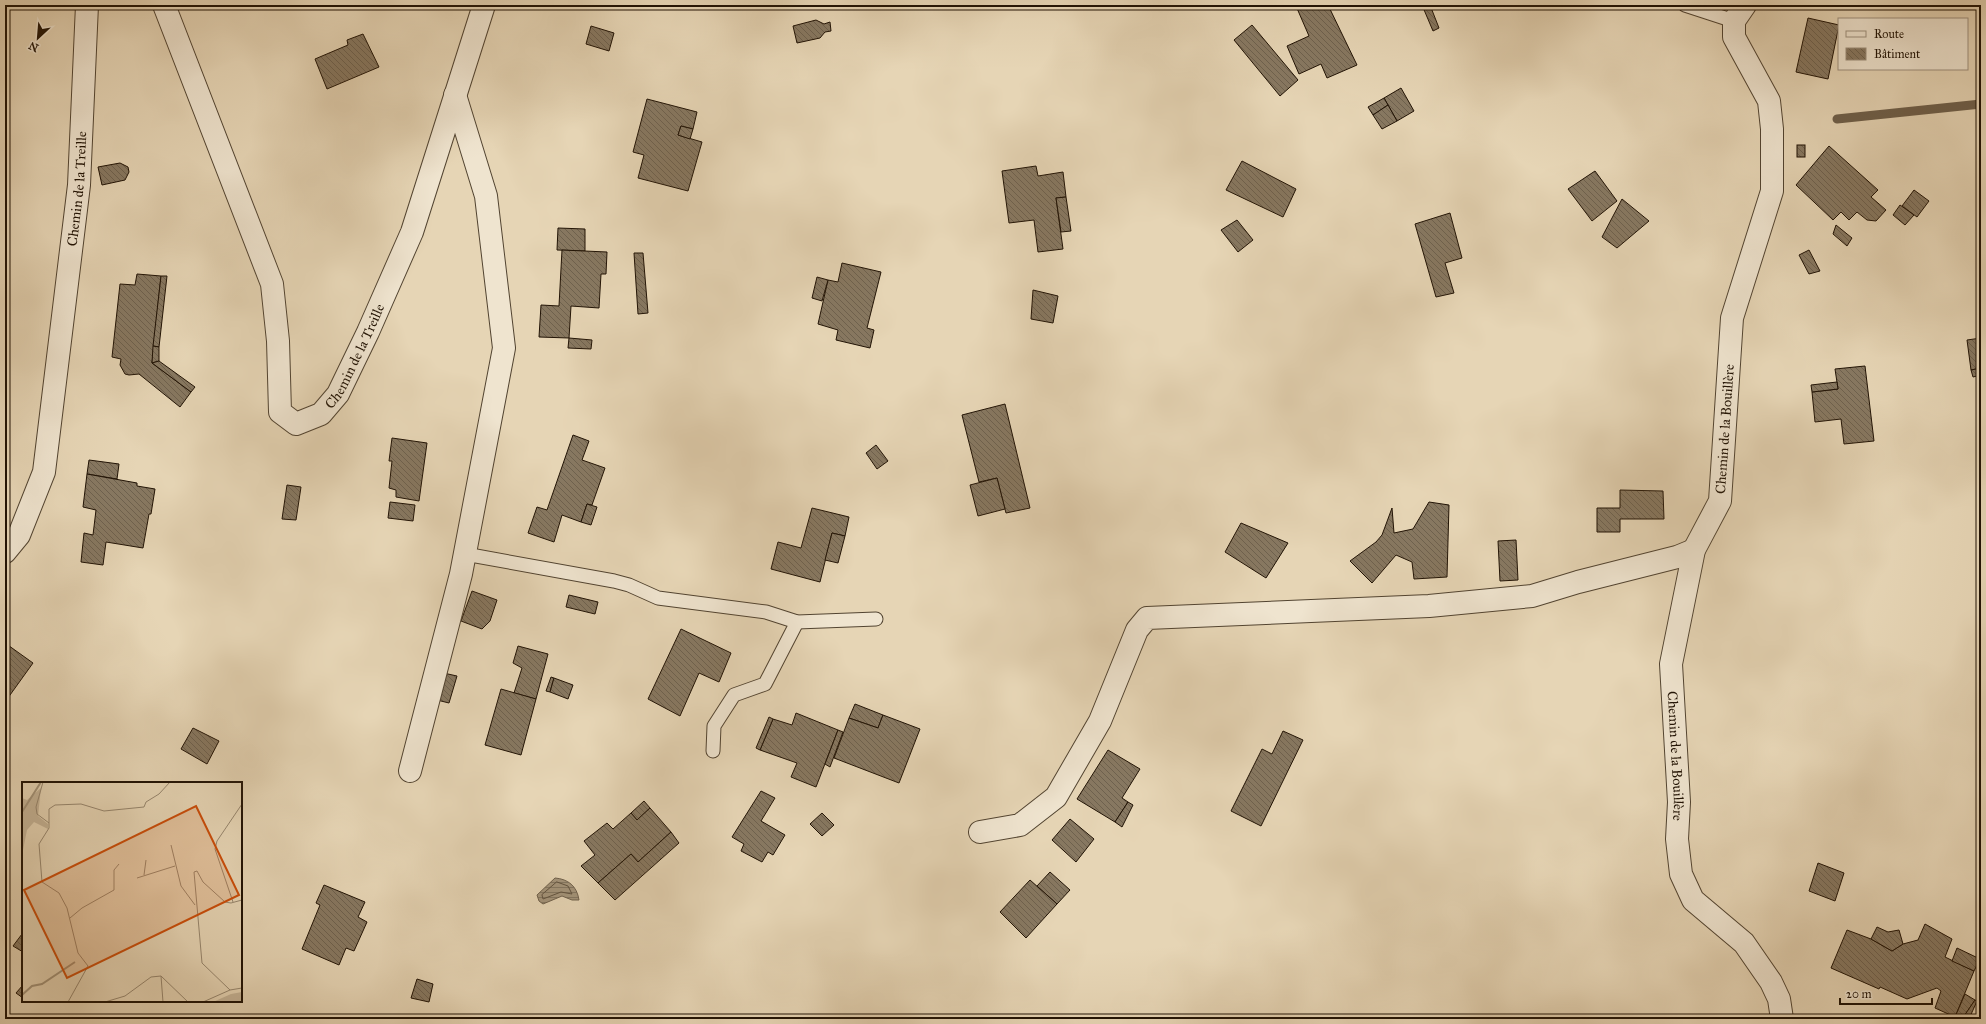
<svg xmlns="http://www.w3.org/2000/svg" width="1986" height="1024" font-family="'IM FELL Great Primer',serif">
<style>
.water{fill:url(#water-rules);stroke:#6f604b}
.lines{fill:none;stroke-linecap:round;stroke-linejoin:round}
.shore{stroke:#62533f;stroke-width:1}
.stream{stroke:#6f604b;stroke-width:9}
.building{fill:url(#building-back-hatch);stroke:#211305}
.lane-casing{stroke:#524431;stroke-width:15}
.street-casing{stroke:#524431;stroke-width:24}
.lane{stroke:#efe4cf;stroke-width:13}
.street{stroke:#efe4cf;stroke-width:22}
.labels{text-anchor:middle;dominant-baseline:central;stroke-width:4;stroke-linejoin:round;paint-order:stroke}
.street-label{font-size:14px;fill:#211305;stroke:#efe4cf}
.inset-river{fill:none;stroke:#a39379;stroke-width:2}
.inset-road{fill:none;stroke:#97876f;stroke-width:1}
.view{fill:#ca4e0b;fill-opacity:0.15;stroke:#ca4e0b;stroke-width:2}
.inset-edge{fill:none;stroke:#211305;stroke-width:2}
</style>
<defs>
<pattern id="water-rules" width="6" height="5" patternUnits="userSpaceOnUse"><rect width="6" height="5" fill="#a39379"/><path d="M0 2.5h6" fill="none" stroke="#847761"/></pattern>
<pattern id="building-back-hatch" width="6" height="6" patternUnits="userSpaceOnUse"><rect width="6" height="6" fill="#877861"/><path d="M-1 5l2 2M0 0l6 6M5-1l2 2" fill="none" stroke="#6e614e"/></pattern>
</defs>
<rect width="100%" height="100%" fill="#e6d5b5"/>
<filter id="stains"><feTurbulence type="fractalNoise" baseFrequency=".005" numOctaves="4"/><feColorMatrix values="0 0 0 0 .2 0 0 0 0 .09 0 0 0 0 .02 0 0 0 .5 -.17"/></filter>
<radialGradient id="worn" r=".72"><stop offset=".6" stop-color="#630" stop-opacity="0"/><stop offset="1" stop-color="#630" stop-opacity=".3"/></radialGradient>
<path class="water" d="M555,878C568,879 577,886 579,900H572L562,896L543,904L539,901L537,895Z"/>
<g class="lines">
<path class="shore" d="M557,882L568,886L572,894L561,892L543,899L542,895Z"/>
<path class="stream" d="M1837,119L1981,104"/>
</g>
<g class="building">
<path d="M1298,5H1328L1357,65L1327,78L1321,64L1299,74L1287,46L1309,36L1296,6Z"/>
<path d="M1422,5H1430L1439,28L1433,31Z"/>
<path d="M1808,18L1839,25L1828,79L1796,72Z"/>
<path d="M816,20L824,24L830,22L831,31L825,32L820,38L797,43L793,26Z"/>
<path d="M1252,25L1298,80L1280,96L1234,40Z"/>
<path d="M591,26L614,33L609,51L586,44Z"/>
<path d="M363,34L379,67L327,89L315,59L348,45L347,40Z"/>
<path d="M1401,88L1414,111L1397,121L1384,98Z"/>
<path d="M1384,98L1388,105L1373,115L1368,107Z"/>
<path d="M647,99L697,112L693,129L681,126L678,135L702,142L688,191L638,178L644,155L633,152Z"/>
<path d="M1388,105L1397,121L1382,129L1373,115Z"/>
<path d="M681,126L693,129L690,139L678,135Z"/>
<rect x="1797" y="145" width="8" height="12"/>
<path d="M1829,146L1878,190L1871,197L1886,210L1876,221L1867,220L1857,212L1849,220L1841,212L1833,220L1796,185Z"/>
<path d="M1242,161L1296,189L1283,217L1226,190Z"/>
<path d="M120,163L128,167L129,172L125,180L102,185L98,167Z"/>
<path d="M1036,166L1038,176L1063,172L1066,197L1056,198L1063,249L1038,252L1034,220L1009,223L1002,171Z"/>
<path d="M1595,171L1617,201L1592,221L1568,189Z"/>
<path d="M1914,190L1929,201L1917,217L1902,206Z"/>
<path d="M1066,197L1071,231L1061,232L1056,198Z"/>
<path d="M1622,199L1649,221L1617,248L1602,237Z"/>
<path d="M1900,205L1914,215L1905,225L1893,215Z"/>
<path d="M1450,213L1462,258L1445,263L1454,293L1436,297L1415,224Z"/>
<path d="M1237,220L1253,240L1238,252L1221,230Z"/>
<path d="M1836,225L1852,238L1847,246L1833,234Z"/>
<path d="M558,228L585,229V251L557,250Z"/>
<path d="M562,250L607,252L606,274H601L599,308L571,306L569,338L539,337L541,305L559,306Z"/>
<path d="M1809,250L1820,271L1809,274L1799,255Z"/>
<path d="M634,253H643L648,313L638,314Z"/>
<path d="M842,263L881,272L867,328L874,330L870,348L836,340L838,330L818,324L828,280L838,282Z"/>
<path d="M137,274L161,276L152,363L191,392L180,407L139,374L129,375L125,374L120,365L121,359L112,357L120,284L135,285Z"/>
<path d="M161,276H167L159,347L153,346Z"/>
<path d="M817,277L828,280L822,301L812,298Z"/>
<path d="M1033,290L1058,296L1053,323L1031,319Z"/>
<path d="M569,338L592,340L591,349L568,348Z"/>
<path d="M1981,338V368L1971,370L1967,340Z"/>
<path d="M153,346L159,347V361L152,363Z"/>
<path d="M159,361L195,387L191,392L152,363Z"/>
<path d="M1865,366L1874,441L1844,444L1841,419L1815,422L1812,392L1838,389L1835,369Z"/>
<path d="M1981,368V375L1973,377L1971,370Z"/>
<path d="M1837,382L1838,389L1812,392L1811,385Z"/>
<path d="M1005,404L1030,508L1006,513L997,478L979,482L962,415Z"/>
<path d="M573,435L589,441L582,460L605,468L592,505L587,504L581,522L562,515L554,542L528,533L537,507L547,510Z"/>
<path d="M392,438L427,443L419,501L396,497V490L389,488L392,461H389Z"/>
<path d="M876,445L888,461L877,469L866,453Z"/>
<path d="M89,460L119,464L117,479L87,474Z"/>
<path d="M87,474L137,483V486L155,489L151,514H149L143,548L106,542L103,565L81,562L84,533L93,535L96,510L83,507Z"/>
<path d="M997,478L1005,509L978,516L970,485Z"/>
<path d="M287,485L301,487L296,520L282,519Z"/>
<path d="M1620,490L1663,491L1664,519H1620V532H1597V508H1620Z"/>
<path d="M390,502L415,505L413,521L388,518Z"/>
<path d="M1429,502L1449,505L1447,577L1414,579L1412,562L1396,555L1372,583L1350,561L1376,542L1382,535L1392,508L1394,533L1413,529Z"/>
<path d="M587,504L597,507L591,525L581,522Z"/>
<path d="M812,508L849,517L845,536L832,533L820,582L771,569L778,542L801,548Z"/>
<path d="M1241,523L1288,543L1266,578L1225,552Z"/>
<path d="M832,533L845,536L838,563L825,560Z"/>
<path d="M1516,540L1518,580L1500,581L1498,541Z"/>
<path d="M472,591L497,600L490,621L482,629L461,621Z"/>
<path d="M569,595L598,602L595,614L566,607Z"/>
<path d="M681,629L731,653L719,682L699,673L680,716L648,699Z"/>
<path d="M5,643L33,663L5,702Z"/>
<path d="M518,646L548,654L536,699L514,693L522,668L513,663Z"/>
<path d="M439,672L457,676L449,703L433,699Z"/>
<path d="M551,677L554,678L550,692L546,691Z"/>
<path d="M554,678L573,685L568,699L550,692Z"/>
<path d="M501,689L536,699L521,755L485,745Z"/>
<path d="M855,704L883,715L878,728L849,718Z"/>
<path d="M796,713L838,730L816,787L791,777L797,763L760,750L773,719L792,725Z"/>
<path d="M883,715L920,729L899,783L834,758L849,718L878,728Z"/>
<path d="M769,717L773,719L760,750L756,748Z"/>
<path d="M193,728L219,741L207,764L181,749Z"/>
<path d="M838,730L843,732L830,767L825,764Z"/>
<path d="M1283,731L1303,740L1261,826L1231,811L1262,749L1272,754Z"/>
<path d="M1108,750L1140,769L1122,798L1128,802L1115,822L1077,799Z"/>
<path d="M761,791L775,798L761,821L785,835L773,855L768,852L762,862L741,851L744,844L732,837Z"/>
<path d="M644,801L650,808L637,820L631,813Z"/>
<path d="M1128,802L1133,805L1122,827L1115,822Z"/>
<path d="M650,808L671,832L638,862L631,854L598,883L581,866L595,855L584,841L607,823L613,829L631,813L637,820Z"/>
<path d="M822,813L834,825L822,836L810,824Z"/>
<path d="M1070,819L1094,839L1076,862L1052,840Z"/>
<path d="M671,832L679,843L615,900L598,883L631,854L638,862Z"/>
<path d="M1818,863L1844,873L1835,901L1809,891Z"/>
<path d="M1050,872L1070,890L1057,904L1037,886Z"/>
<path d="M1030,880L1057,904L1026,938L1000,912Z"/>
<path d="M324,885L365,902L358,917L367,922L354,951L346,948L339,965L302,949L320,905L316,903Z"/>
<path d="M1925,924L1952,939L1945,957L1974,971L1955,1017L1935,1008L1941,991L1937,988L1907,999L1880,987L1879,989L1831,968L1847,930L1871,939L1892,951L1903,944L1918,940Z"/>
<path d="M1877,927L1888,932L1899,930L1903,944L1892,951L1871,939Z"/>
<path d="M22,934H23V952L13,946Z"/>
<path d="M1957,948L1980,959L1974,971L1952,961Z"/>
<path d="M417,979L433,984L429,1002L411,998Z"/>
<path d="M23,985V998L16,993Z"/>
<path d="M1965,994L1975,1000L1962,1019H1960L1955,1017Z"/>
<path d="M1975,1000L1977,1001L1969,1019H1962Z"/>
</g>
<g class="lines">
<g class="lane-casing">
<g id="lane">
<path d="M1685,5L1734,21"/>
<path d="M465,554L614,581L629,585L658,598L766,612L797,622L876,619"/>
<path d="M713,751L714,726L734,695L765,684L797,622"/>
</g>
</g>
<g class="street-casing">
<g id="street">
<path id="s1" d="M164,5L272,284L278,341L280,412L296,424L321,414L338,394L368,332L412,232L484,5"/>
<path id="s2" d="M1745,5L1734,21V37L1769,101L1772,129V191L1732,318L1720,501L1694,550L1671,664L1679,802L1677,839L1681,874L1693,900L1744,943L1771,982L1779,999L1782,1019"/>
<path id="s3" d="M5,552L19,535L44,472L79,185L87,5"/>
<path d="M410,771L461,574L504,348L486,196L455,95"/>
<path d="M980,832L1020,825L1056,797L1100,721L1137,630L1147,618L1429,606L1532,596L1578,582L1677,557L1694,550"/>
</g>
</g>
<use href="#lane" class="lane"/>
<use href="#street" class="street"/>
</g>
<g class="labels">
<g class="street-label">
<text stroke="none"><textPath href="#s3" startOffset="375">Chemin de la Treille</textPath></text>
<text stroke="none"><textPath href="#s1" startOffset="542">Chemin de la Treille</textPath></text>
<text transform="translate(1725 429) rotate(-86)">Chemin de la Bouillère</text>
<text stroke="none"><textPath href="#s2" startOffset="779">Chemin de la Bouillère</textPath></text>
</g>
</g>
<g transform="translate(22 782)">
<rect width="220" height="220" fill="#e6d5b5"/>
<path d="M19,6L16,34L26,42V47L12,40L5,48L0,73V16L5,18ZM220,210V220H191L209,212Z" fill="#c5b497"/>
<path class="inset-river" d="M0,30L19,0M0,213L10,204L20,202L53,180"/>
<path class="inset-road" d="M21,0L14,25L15,32L27,41M149,63L159,104L173,123M122,93L124,78M115,96L153,84M211,120L193,67L195,59L220,22M48,136L60,126L92,108V88L97,82M139,194L166,220M139,194L141,220M208,208L180,181L172,90L175,89L181,100L203,120L209,121L220,118M46,220L66,184L56,171L45,126L37,111L20,100L17,62L27,46V27L33,23L59,22L82,29L122,25L124,20L137,12L148,0M83,220L103,214L129,195L139,194M181,220L208,208L220,206"/>
<path class="view" d="M174,24L217,113L45,196L2,108Z"/>
<rect width="220" height="220" class="inset-edge"/>
</g>
<rect width="1986" height="1024" fill="none" stroke="#e6d5b5" stroke-width="20"/>
<rect x="6" y="6" width="1974" height="1012" fill="none" stroke="#211305" stroke-width="2"/>
<rect x="10" y="10" width="1966" height="1004" fill="none" stroke="#211305"/>
<rect x="1838" y="18" width="130" height="52" fill="#efe4cf" stroke="#9d907e"/>
<rect x="1846" y="31" width="20" height="6" fill="#efe4cf" stroke="#9d907e"/>
<text x="1874" y="38" font-size="12" fill="#211305">Route</text>
<rect x="1846" y="48" width="20" height="12" fill="url(#building-back-hatch)" stroke="#9d907e"/>
<text x="1874" y="58" font-size="12" fill="#211305">Bâtiment</text>
<g transform="translate(38 38) rotate(206)" stroke="#efe4cf" stroke-width="3" paint-order="stroke">
<path d="M0-3L7 15L0 10L-7 15Z" fill="#211305"/>
<text y="-6" font-size="11" font-weight="bold" text-anchor="middle" fill="#211305">N</text>
</g>
<path d="M1840 998v6h92v-6" fill="none" stroke="#211305" stroke-width="2"/>
<text x="1846" y="998" font-size="12" fill="#211305" stroke="#efe4cf" stroke-width="3" paint-order="stroke">20 m</text>
<rect width="100%" height="100%" filter="url(#stains)"/>
<rect width="100%" height="100%" fill="url(#worn)"/>
</svg>
